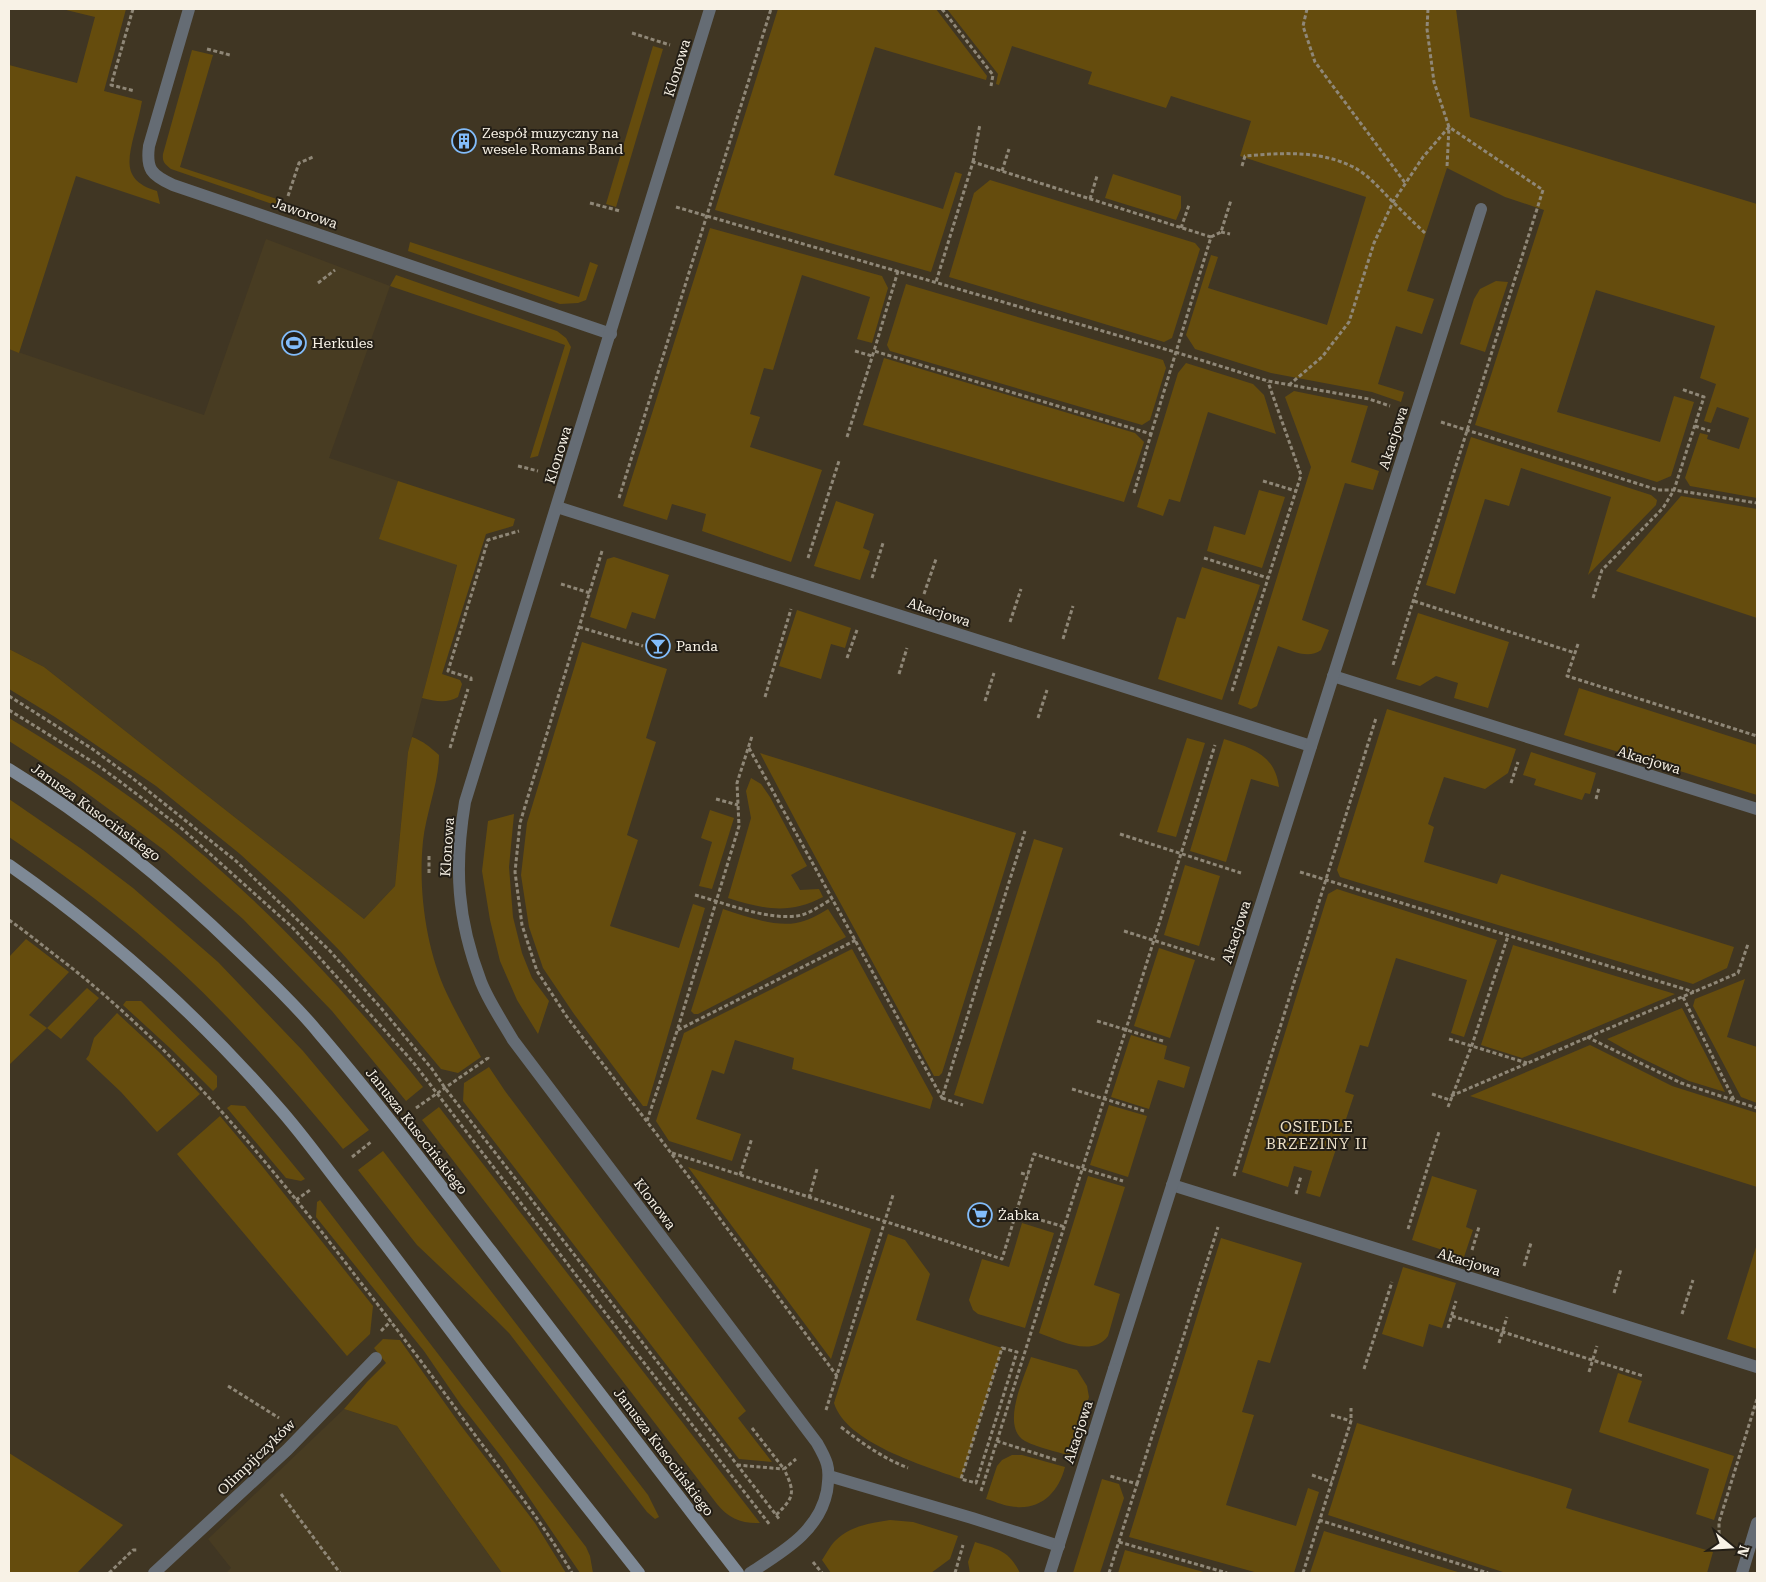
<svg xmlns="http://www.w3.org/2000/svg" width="1766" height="1582" font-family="'Roboto Serif',serif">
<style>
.built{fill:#483c22}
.green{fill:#654c0d}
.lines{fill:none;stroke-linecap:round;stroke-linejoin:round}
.path{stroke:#8f8777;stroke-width:3;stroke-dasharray:4 2.5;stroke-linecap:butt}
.lane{stroke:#656c74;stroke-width:12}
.street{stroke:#656c74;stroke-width:12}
.secondary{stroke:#7e8996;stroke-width:12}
.labels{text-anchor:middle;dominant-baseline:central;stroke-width:4;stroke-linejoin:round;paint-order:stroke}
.street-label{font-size:14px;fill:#f8f2e6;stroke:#231e16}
.poi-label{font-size:14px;fill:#f8f2e6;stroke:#231e16;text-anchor:start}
.neighbourhood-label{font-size:15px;letter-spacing:1px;fill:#ebdfc7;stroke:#231e16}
</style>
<rect width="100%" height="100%" fill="#403623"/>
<g class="built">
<path d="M266,239L390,286L329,458L398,481L380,539L457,564L408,752L395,886L364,919L44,667L9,649V349L204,415Z"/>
<path d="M344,1409L397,1426L502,1573H226L231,1568L208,1539Z"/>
</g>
<g class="green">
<path d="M62,9H126L104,91L142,101C140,112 137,124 134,135C127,163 124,181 157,191L160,204L76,176L19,353L9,349V65L77,83L95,17Z"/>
<path d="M778,9H936L987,76L986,80L875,47L834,175L943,209L955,172L962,174L931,272L715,210Z"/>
<path d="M947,9H1456L1470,117L1757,204V498L1690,486L1685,478L1700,433L1708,435L1707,439L1739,449L1749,418L1717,407L1711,423L1704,421L1716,384L1700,378L1715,326L1596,290L1557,412L1660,442L1674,396L1694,402L1671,476L1657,482L1475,425L1544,210L1505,197L1447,168L1407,291L1434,299L1422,334L1396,326L1378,384L1404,392L1401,402L1372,392L1271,373L1195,349L1186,335L1211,255L1218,257L1208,288L1327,325L1366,197L1240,156L1251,121L1171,96L1166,108L1088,84L1092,72L1012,46L999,85L996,84L998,74Z"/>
<path d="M653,46L663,49L616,207L606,204Z"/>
<path d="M192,50L213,55L180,167L283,201L281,207L171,169C165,164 162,162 163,154Z"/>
<path d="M1113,174L1181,196V208L1176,220L1105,198Z"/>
<path d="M990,180L1195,243L1200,249L1172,338L1164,342L949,277L974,193Z"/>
<path d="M710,228L882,276L888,288L872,343L857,339L870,297L802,275L773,370L764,368L750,414L760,417L750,447L822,470L791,562L702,531L706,514L672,504L667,520L623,506Z"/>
<path d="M410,242L579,297L590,262L598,265L586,300L578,303L560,304L408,251Z"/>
<path d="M396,275L557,331L566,338L571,347L538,456L530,458L565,345L390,286Z"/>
<path d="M1496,281L1508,282L1485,352L1460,344L1474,299L1480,289Z"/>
<path d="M906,284L1163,360L1166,368L1150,420L1142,425L890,351L887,345Z"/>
<path d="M884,358L1135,433L1144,442L1124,502L863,425Z"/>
<path d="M1186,363L1253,384L1264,395L1276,434L1208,412L1180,502L1169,499L1163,516L1137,507L1178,373Z"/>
<path d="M1294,391L1368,406L1351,462L1379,471L1373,490L1345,483L1302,620L1329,630L1321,650C1308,660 1291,650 1278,646L1257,706L1251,709L1238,704L1311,467L1285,397Z"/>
<path d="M1471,437L1651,495L1657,500L1656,505L1588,575L1611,497L1521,468L1509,506L1485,499L1455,594L1426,585Z"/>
<path d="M398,481L515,519L513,526L486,534L442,674L460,680L462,684L458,697C446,704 435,701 422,698L457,565L379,539Z"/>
<path d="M1259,490L1285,497L1262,568L1207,551L1214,526L1245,535Z"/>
<path d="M1681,496L1757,509V618L1616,571Z"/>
<path d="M836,501L874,514L863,548L870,551L860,580L814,566Z"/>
<path d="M614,557L669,575L655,619L632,612L626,629L590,617L607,559Z"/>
<path d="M1202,567L1260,585L1222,700L1158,679L1177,617L1185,619Z"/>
<path d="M797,610L851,628L845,648L831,644L821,679L779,666Z"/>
<path d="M1418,613L1509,642L1488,708L1454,698L1458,683L1436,676L1420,686L1396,679Z"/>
<path d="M582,642L667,669L646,738L656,742L627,835L638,840L610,926L679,948L693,904L705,908L647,1106H643L574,1014L543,968L529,927L521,875L527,823Z"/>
<path d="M9,649L44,667L364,919L395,886L408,752L412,737C423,741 430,747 439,755C439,782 426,813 423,841C418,890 426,949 447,994C457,1015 469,1036 481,1057L458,1073L441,1069L389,1007L341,952L288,898L240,854L156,786L55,717L9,689Z"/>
<path d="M1579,688L1757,745V795L1564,735Z"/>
<path d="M1387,709L1516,749L1508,773L1485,789L1444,777L1428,824L1434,827L1424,862L1497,884L1501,874L1734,947L1727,968L1693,984L1340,877L1337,870Z"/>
<path d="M9,718C59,748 108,780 154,815C255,893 344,988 423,1087L406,1101L332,1011L243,919L164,850L68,779L9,741Z"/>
<path d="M1187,738L1205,743L1176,837L1157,832Z"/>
<path d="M1224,739C1251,748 1275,754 1279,787L1251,779L1226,862L1190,851Z"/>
<path d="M1531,752L1596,773L1590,794L1585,793L1582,800L1534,785L1536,779L1523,775Z"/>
<path d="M760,753L1016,833L942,1073L939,1076H934C877,968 816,861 760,753Z"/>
<path d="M751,778L761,784L770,797L807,866L791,875L800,890L819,889L823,897C789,915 763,909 728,898L751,818L746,791Z"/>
<path d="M9,799L83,850L133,888L218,962L303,1051L369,1130L343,1149C306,1104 268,1060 228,1018C163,949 87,890 9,837Z"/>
<path d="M710,810L734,818L712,889L699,886L712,842L701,838Z"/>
<path d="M514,814L509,867L513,917L522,953L532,978L549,1001L538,1034L517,1000L500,961L490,920L482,871L488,821Z"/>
<path d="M1034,839L1063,848L983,1104L954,1095Z"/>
<path d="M1185,865L1220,876L1199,946L1164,935Z"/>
<path d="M1337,889L1497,940L1464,1037L1451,1033L1467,980L1396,958L1368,1047L1360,1045L1345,1092L1354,1095L1320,1197L1306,1193L1312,1171L1294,1166L1288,1187L1242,1172L1328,894Z"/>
<path d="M723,909C745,916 773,927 796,923C808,921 818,915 828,909L846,937L698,1014H694L691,1011Z"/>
<path d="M26,939L69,972L29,1015L47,1028L87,988L99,998L61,1039L47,1028L9,1065V957Z"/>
<path d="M1513,945L1675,994L1522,1058L1481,1045Z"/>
<path d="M1159,948L1195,960L1170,1038L1134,1026Z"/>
<path d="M852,949L933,1098L930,1109L792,1069L794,1058L735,1040L724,1074L712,1070L696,1119L741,1134L732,1161L669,1141L656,1121L684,1033Z"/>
<path d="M1745,979L1727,1037L1757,1047V1103L1741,1097L1693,1006L1695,999Z"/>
<path d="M126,1001H141L217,1076V1087L213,1091L171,1049L123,1005Z"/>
<path d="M1682,1008L1725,1092L1689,1081L1637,1056L1607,1039Z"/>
<path d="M117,1013L159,1052L200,1094L157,1132L121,1092L86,1059L89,1055L94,1038Z"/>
<path d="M1131,1035L1167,1046L1164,1059L1190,1067L1184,1088L1158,1080L1149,1109L1111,1097Z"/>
<path d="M1590,1045L1672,1086L1757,1113V1187L1470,1096Z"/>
<path d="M489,1067L505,1091L746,1411L738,1418L772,1462L739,1459L463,1101L464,1083Z"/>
<path d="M231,1105L245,1106L305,1179L301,1181L286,1178L227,1108Z"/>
<path d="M1109,1105L1147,1116L1128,1177L1090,1165Z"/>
<path d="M439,1107L760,1523C742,1524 728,1518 717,1504L422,1120Z"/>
<path d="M220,1116L262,1166L373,1306L370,1334L347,1356L177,1154Z"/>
<path d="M383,1151L648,1495L659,1517L655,1519L647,1512L509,1333L496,1320L417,1245L358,1170Z"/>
<path d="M688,1167L871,1229L831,1359Z"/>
<path d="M1088,1176L1125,1187L1094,1285L1120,1294L1108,1336C1092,1358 1059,1340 1039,1333Z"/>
<path d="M1432,1176L1477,1190L1466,1227L1473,1230L1464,1257L1412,1240Z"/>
<path d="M320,1200L586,1547L590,1556L593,1573H580L503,1459L461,1405L424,1351L316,1217L317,1202Z"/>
<path d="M1022,1223L1054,1233L1025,1328L978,1314L973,1310L969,1300L982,1259L1009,1267Z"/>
<path d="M888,1234L905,1240L930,1274L916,1320L1002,1348L961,1479C925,1466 846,1443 834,1403Z"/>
<path d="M1221,1238L1302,1263L1270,1363L1258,1360L1242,1412L1254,1415L1226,1505L1296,1526L1308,1488L1319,1492L1294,1573H1258L1129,1537Z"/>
<path d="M1757,1244V1349L1727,1339Z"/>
<path d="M1403,1267L1456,1283L1442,1328L1429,1324L1423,1347L1382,1334Z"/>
<path d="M383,1339L400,1340L459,1423L535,1523L566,1573H502L397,1426L344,1409L367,1382L386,1363L374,1348Z"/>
<path d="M1031,1357L1077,1370L1087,1386L1089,1397L1070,1456C1056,1451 1038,1448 1025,1441C1000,1427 1024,1378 1031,1357Z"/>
<path d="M1618,1373L1642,1381L1628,1422L1734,1456L1714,1520L1696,1514L1709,1469L1599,1432Z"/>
<path d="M1357,1423L1572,1489L1566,1508L1713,1552L1707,1573H1506L1328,1515Z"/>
<path d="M9,1453L123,1525L77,1573H9Z"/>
<path d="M1012,1455H1022L1065,1467C1058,1494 1039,1512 1009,1506C1002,1505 994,1501 986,1499L997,1466L1002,1460Z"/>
<path d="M1102,1479L1119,1484L1124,1498L1100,1573H1073Z"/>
<path d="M890,1520L913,1522L958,1536L950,1559L931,1573H831L822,1560C826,1554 830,1546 835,1541C850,1526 870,1523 890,1520Z"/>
<path d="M1324,1531L1461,1573H1310Z"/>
<path d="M975,1542C997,1549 1009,1550 1020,1573H970L968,1562Z"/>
<path d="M1125,1550L1207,1573H1118Z"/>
</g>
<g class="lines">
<g class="path">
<path d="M133,9L111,85L135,91"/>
<path d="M942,9L993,75L991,86"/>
<path d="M1307,9L1303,26L1315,62L1406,184"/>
<path d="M1428,9L1427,29L1434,82L1449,127L1447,167"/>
<path d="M632,33L670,45"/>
<path d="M207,49L230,55"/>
<path d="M973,162L980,124"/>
<path d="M1242,166L1245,156C1280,153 1318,150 1351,166C1367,173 1380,189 1392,201C1403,212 1414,223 1425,233"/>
<path d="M1002,171L1009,149"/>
<path d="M288,196L299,163L313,157"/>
<path d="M1090,199L1097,176"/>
<path d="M590,203L620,211"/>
<path d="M676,207L1175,352L1268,381L1369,399L1390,406"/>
<path d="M1181,228L1189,205"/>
<path d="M1221,232L1230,234"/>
<path d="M1211,237L1221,232L1231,200"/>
<path d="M898,271L874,351L1151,434L1211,237L973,162L936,282"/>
<path d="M318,283L335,270"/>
<path d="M855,351L872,356"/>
<path d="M1289,385L1322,357L1349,322L1374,243L1393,202L1423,157L1449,127L1543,190L1393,665"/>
<path d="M1441,422L1658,490H1674L1757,503"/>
<path d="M1695,426L1710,431"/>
<path d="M847,437L874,351"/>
<path d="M518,466L538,471"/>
<path d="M1263,481L1296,491"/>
<path d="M1134,493L1151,434"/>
<path d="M619,498L771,9"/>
<path d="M602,551L520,823L515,872L522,925L537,971L567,1017L671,1153L837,1376"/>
<path d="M808,558L839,461"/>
<path d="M1204,558L1268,578"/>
<path d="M872,578L883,543"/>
<path d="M561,584L590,593"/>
<path d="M924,594L936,559"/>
<path d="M1593,598L1602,570L1663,508L1674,490L1704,397L1681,389"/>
<path d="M1414,601L1575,653"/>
<path d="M1010,622L1021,589"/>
<path d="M579,627L643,646"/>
<path d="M1063,639L1073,606"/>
<path d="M1578,644L1567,676L1757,736"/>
<path d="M847,658L857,630"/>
<path d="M899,674L907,648"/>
<path d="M471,681V678L448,671L488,540L519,531"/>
<path d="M1232,691L1301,475L1268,382"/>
<path d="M9,696L91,748L131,777L236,861L330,951L381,1008L432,1069L445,1088L780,1520"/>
<path d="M765,697L791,609"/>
<path d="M985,701L994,673"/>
<path d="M9,710L96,764L122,783L180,827L293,928L413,1062L579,1279L770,1525"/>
<path d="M1038,718L1047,690"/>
<path d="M450,748L468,689"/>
<path d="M749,748L942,1098L1025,831"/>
<path d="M1511,783L1518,762"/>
<path d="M716,799L738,805"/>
<path d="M1596,799L1599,788"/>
<path d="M1120,834L1241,873"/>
<path d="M1300,872L1694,992"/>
<path d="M429,873V854"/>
<path d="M695,895C725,903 766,920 797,916C810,914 821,905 832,899"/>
<path d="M9,920C29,934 48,950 68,965C168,1044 246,1136 325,1236C370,1295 416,1353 459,1413C497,1466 539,1516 572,1573"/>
<path d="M1124,931L1216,960"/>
<path d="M1683,997L1734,1100"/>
<path d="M1097,1021L1163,1041"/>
<path d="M678,1030L856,940"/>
<path d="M1587,1037L1681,1083L1757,1108"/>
<path d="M1449,1039L1527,1063"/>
<path d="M1072,1089L1144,1111"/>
<path d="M1432,1094L1450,1100"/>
<path d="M1451,1096L1738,973L1748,944"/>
<path d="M942,1098L963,1105"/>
<path d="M1448,1107L1472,1045L1508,936"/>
<path d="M416,1108L488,1058L487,1055"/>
<path d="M647,1121L677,1031L739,826L737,783L752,736"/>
<path d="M672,1153L1002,1259L1034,1154L1123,1181"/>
<path d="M352,1157L371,1142"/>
<path d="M1021,1173L1028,1175"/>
<path d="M740,1175L752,1138"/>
<path d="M1234,1176L1376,718"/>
<path d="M1296,1194L1301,1176"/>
<path d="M809,1198L817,1169"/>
<path d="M296,1200L310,1190"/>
<path d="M1016,1213L1065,1227"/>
<path d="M1408,1229L1439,1132"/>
<path d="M1472,1250L1479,1227"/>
<path d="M1524,1266L1531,1243"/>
<path d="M1614,1293L1621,1269"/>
<path d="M1682,1314L1693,1280"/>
<path d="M1452,1316L1643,1376"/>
<path d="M1448,1328L1456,1301"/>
<path d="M381,1331L391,1321"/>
<path d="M1499,1343L1507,1317"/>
<path d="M1002,1348L1017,1352L976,1483L961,1479Z"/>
<path d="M1364,1369L1392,1282"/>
<path d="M1589,1372L1597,1346"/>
<path d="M228,1386L279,1418"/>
<path d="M826,1410L893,1195"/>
<path d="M1331,1415L1351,1421"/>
<path d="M841,1427C863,1444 883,1458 908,1468"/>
<path d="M752,1428L784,1469"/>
<path d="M997,1441L1215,745"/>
<path d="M737,1465L783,1469"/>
<path d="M1312,1475L1332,1482"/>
<path d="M1137,1484L1218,1227"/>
<path d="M981,1491L997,1441L1056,1460"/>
<path d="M281,1494L340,1573"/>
<path d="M776,1515C795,1497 795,1492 784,1469L796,1459"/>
<path d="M1319,1520L1488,1573"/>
<path d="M1119,1542L1227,1573"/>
<path d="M1719,1547V1522L1757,1399"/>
<path d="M813,1562L822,1573"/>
<path d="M109,1573L133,1550H137"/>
<path d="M955,1573L963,1545"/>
<path d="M1109,1573L1137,1484L1110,1476"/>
<path d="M1303,1573L1351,1421V1408"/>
</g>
<g class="lane">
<path d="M189,9L149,146C146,169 151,175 173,185L611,334"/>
<path d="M557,507L1311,746"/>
<path d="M1333,676L1757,809"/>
<path d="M1172,1185L1757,1367"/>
<path d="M1114,1369L1481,209"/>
<path d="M154,1573L287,1450L376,1358"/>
<path d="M1742,1573L1757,1523"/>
</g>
<g class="street">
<path d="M710,9L465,802C454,868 457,919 481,982C489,1002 502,1021 513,1040L817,1443C821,1450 825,1457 827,1464C830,1474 828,1481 827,1491C819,1532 782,1552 750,1573"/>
<path d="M829,1476L972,1518L1059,1546"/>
<path d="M1050,1573L1114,1369"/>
</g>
<g class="secondary">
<path d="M9,769C94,821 169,883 241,953C267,978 294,1003 317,1031C378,1102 434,1177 491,1251C573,1358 655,1466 738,1573"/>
<path d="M9,865C109,935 199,1016 279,1108C303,1135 324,1165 347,1194C390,1250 432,1306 474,1362C528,1433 584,1503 639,1573"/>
</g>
</g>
<defs>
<g id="building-ring" transform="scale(1.25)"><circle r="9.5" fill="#231e16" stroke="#82bcfa" stroke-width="1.5"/><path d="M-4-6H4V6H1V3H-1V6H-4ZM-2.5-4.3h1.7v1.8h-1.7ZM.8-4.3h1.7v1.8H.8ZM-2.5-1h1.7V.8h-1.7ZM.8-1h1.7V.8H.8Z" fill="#82bcfa"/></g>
<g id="stadium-ring" transform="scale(1.25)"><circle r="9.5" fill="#231e16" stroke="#82bcfa" stroke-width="1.5"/><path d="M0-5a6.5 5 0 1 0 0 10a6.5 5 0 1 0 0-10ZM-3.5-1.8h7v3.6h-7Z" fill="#82bcfa"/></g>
<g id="bar-ring" transform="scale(1.25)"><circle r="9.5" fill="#231e16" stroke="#82bcfa" stroke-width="1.5"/><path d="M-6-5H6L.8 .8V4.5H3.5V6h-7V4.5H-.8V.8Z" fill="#82bcfa"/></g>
<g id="supermarket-ring" transform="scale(1.25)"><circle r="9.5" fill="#231e16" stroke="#82bcfa" stroke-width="1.5"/><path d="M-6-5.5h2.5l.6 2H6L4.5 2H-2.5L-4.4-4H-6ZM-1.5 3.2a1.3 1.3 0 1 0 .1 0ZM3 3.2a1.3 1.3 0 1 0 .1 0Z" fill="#82bcfa"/></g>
</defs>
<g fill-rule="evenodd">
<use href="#building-ring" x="464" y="141"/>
<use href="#stadium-ring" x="294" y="343"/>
<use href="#bar-ring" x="658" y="646"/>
<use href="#supermarket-ring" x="980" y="1215"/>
</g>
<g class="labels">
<g class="street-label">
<text transform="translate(677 68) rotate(-73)">Klonowa</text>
<text transform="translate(305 213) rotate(19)">Jaworowa</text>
<text transform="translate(1393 438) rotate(-72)">Akacjowa</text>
<text transform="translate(558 455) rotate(-73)">Klonowa</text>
<text transform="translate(939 612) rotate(18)">Akacjowa</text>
<text transform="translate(1649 760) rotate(17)">Akacjowa</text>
<text transform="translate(96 812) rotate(36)">Janusza Kusocińskiego</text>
<text transform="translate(447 847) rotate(-86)">Klonowa</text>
<text transform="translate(1236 932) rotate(-72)">Akacjowa</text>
<text transform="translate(417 1131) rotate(52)">Janusza Kusocińskiego</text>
<text transform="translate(655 1204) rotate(53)">Klonowa</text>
<text transform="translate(1469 1262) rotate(17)">Akacjowa</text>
<text transform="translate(1078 1432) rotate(-72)">Akacjowa</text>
<text transform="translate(664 1452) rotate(53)">Janusza Kusocińskiego</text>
<text transform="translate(256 1457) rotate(-44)">Olimpijczyków</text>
</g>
<g class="poi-label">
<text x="482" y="133">Zespół muzyczny na<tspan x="482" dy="16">wesele Romans Band</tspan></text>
<text x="312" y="343">Herkules</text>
<text x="676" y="646">Panda</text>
<text x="998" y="1215">Żabka</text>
</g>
<g class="neighbourhood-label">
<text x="1317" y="1127">OSIEDLE<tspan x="1317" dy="17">BRZEZINY II</tspan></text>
</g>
</g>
<rect width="1766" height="1582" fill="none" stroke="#f8f2e6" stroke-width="20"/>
<g transform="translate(1731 1547) rotate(108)" stroke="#231e16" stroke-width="4" paint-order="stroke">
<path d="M0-4L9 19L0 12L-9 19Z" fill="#f8f2e6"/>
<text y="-8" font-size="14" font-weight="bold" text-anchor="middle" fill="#f8f2e6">N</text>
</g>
</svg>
